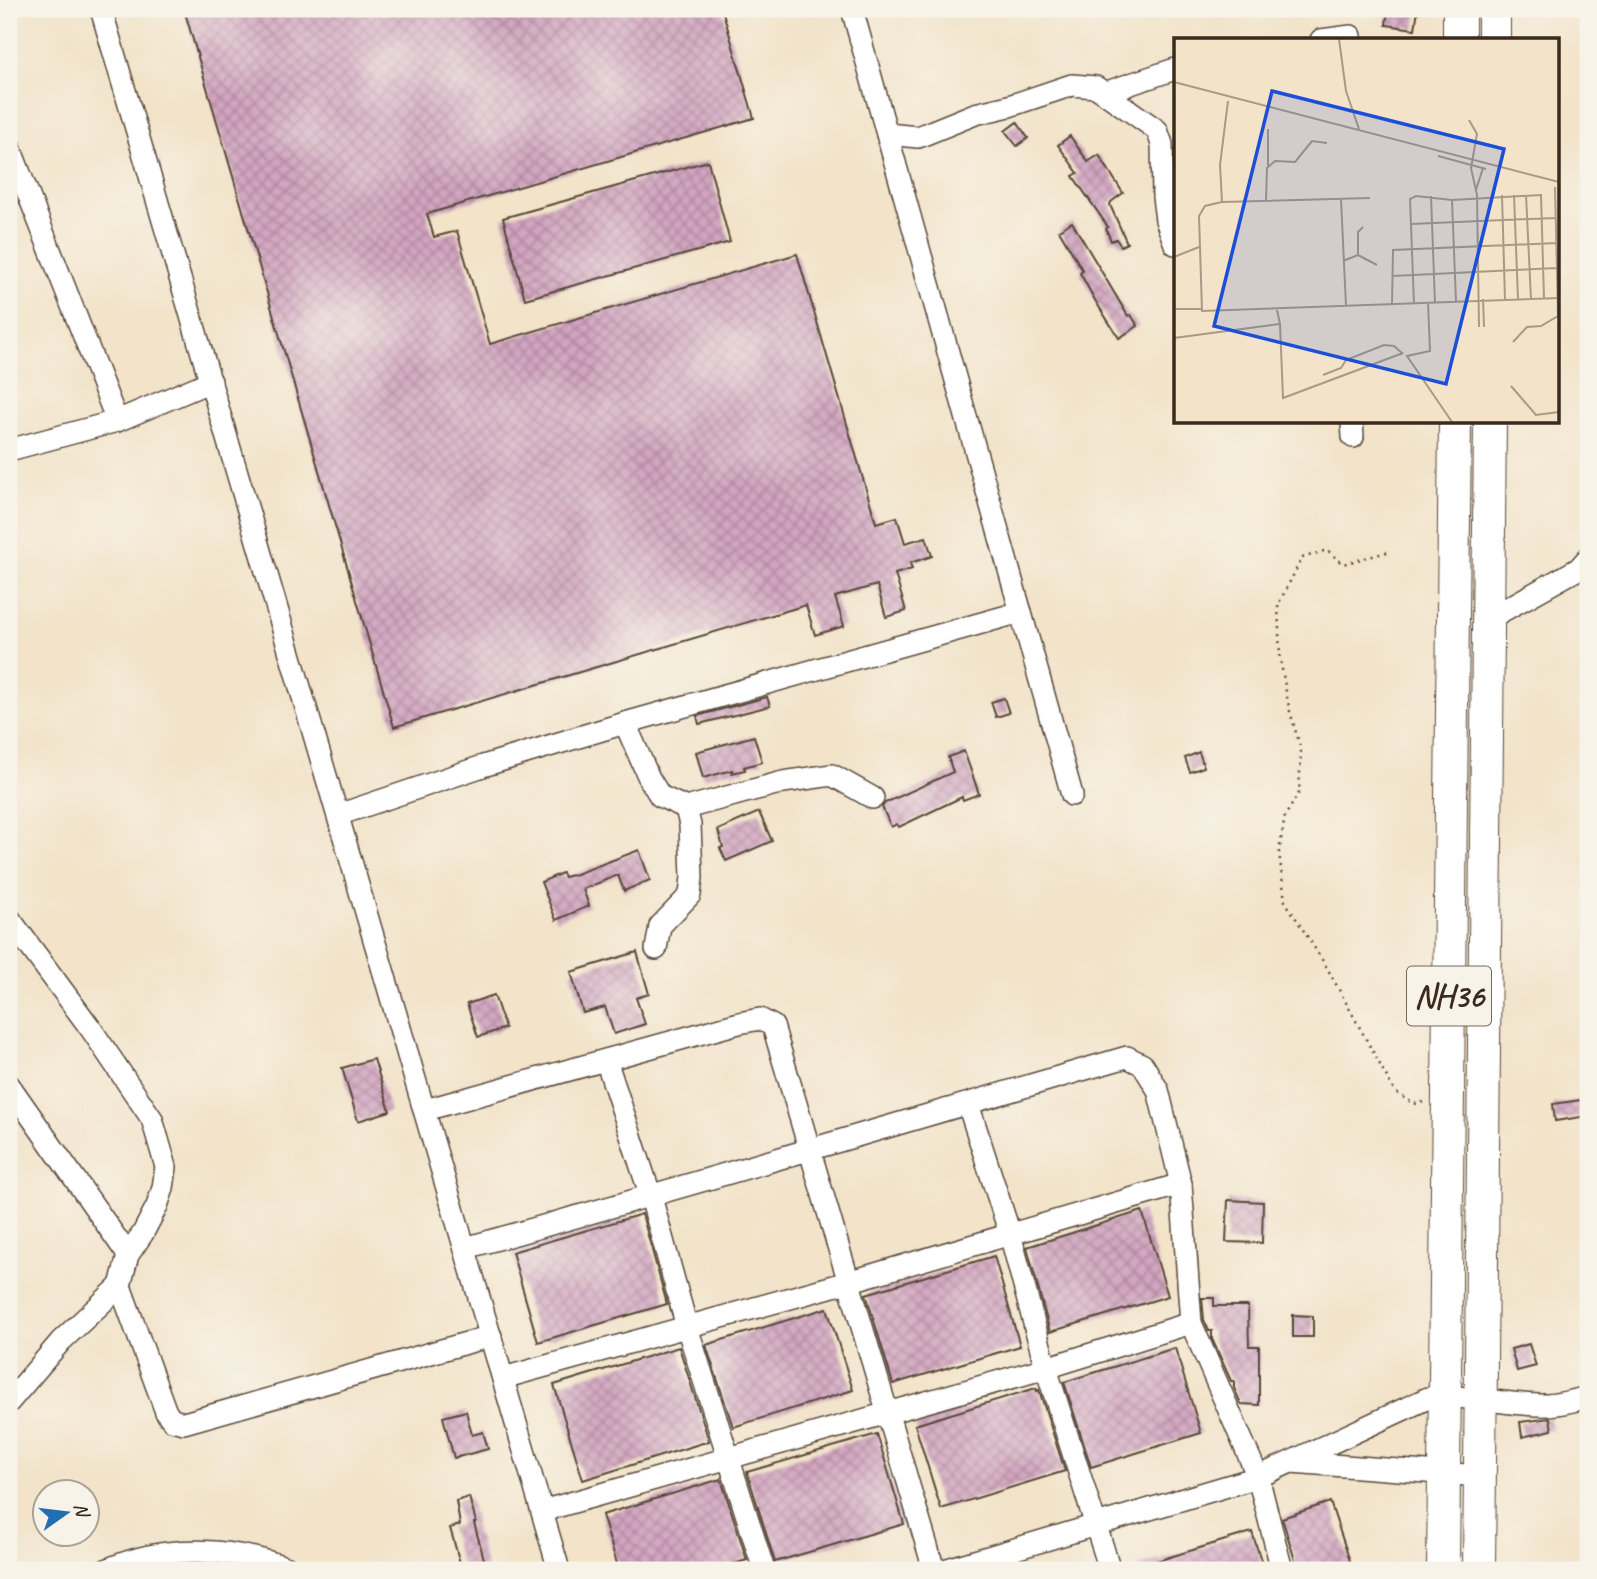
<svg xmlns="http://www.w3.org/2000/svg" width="1597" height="1579" font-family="Caveat,sans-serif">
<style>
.building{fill:url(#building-cross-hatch)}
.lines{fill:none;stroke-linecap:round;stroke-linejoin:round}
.minor-casing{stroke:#564638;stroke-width:24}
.highway-casing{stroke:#564638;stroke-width:34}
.path{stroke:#564638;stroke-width:2.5;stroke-dasharray:2 5;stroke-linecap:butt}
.minor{stroke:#fff;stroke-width:21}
.highway{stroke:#fff;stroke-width:32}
.labels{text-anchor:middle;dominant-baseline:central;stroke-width:6;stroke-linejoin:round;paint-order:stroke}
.shield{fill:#f7f3e8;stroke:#73665b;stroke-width:2}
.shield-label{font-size:33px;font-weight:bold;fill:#3b2a1e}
.inset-road{fill:none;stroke:#a99985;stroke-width:2}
.view{fill:#1d4ed8;fill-opacity:0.15;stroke:#1d4ed8;stroke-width:3.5}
.inset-edge{fill:none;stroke:#3b2a1e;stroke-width:3.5}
</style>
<defs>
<pattern id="building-cross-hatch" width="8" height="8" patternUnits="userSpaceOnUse" patternTransform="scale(1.75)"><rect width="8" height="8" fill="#d2a5c1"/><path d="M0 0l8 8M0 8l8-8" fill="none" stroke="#ac879c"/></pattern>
</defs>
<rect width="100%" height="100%" fill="#f7f3e8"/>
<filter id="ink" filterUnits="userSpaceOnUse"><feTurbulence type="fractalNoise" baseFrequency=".0143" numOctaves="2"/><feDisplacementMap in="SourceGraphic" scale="14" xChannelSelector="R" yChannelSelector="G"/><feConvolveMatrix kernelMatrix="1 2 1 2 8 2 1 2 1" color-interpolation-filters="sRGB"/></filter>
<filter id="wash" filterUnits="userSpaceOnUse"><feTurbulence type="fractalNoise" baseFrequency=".00686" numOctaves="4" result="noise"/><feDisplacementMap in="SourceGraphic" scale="28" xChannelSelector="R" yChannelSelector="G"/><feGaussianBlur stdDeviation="1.57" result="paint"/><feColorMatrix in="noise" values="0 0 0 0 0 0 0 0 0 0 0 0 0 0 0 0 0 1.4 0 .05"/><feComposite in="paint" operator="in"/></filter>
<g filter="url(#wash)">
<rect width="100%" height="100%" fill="#f2e3c9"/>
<g id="blocks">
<g class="building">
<path d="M184,9H722L754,118L427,214L434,237L457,231L490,344L797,254L876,523L897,517L905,543L926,537L932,556L910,563L912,569L895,574L906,611L886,617L877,585L835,597L844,626L815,635L806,605L394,727Z"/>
<path d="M1388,9H1418L1415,29L1386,25Z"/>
<path d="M1017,122L1028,138L1017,146L1005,131Z"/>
<path d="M1070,136L1088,162L1099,155L1123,193L1111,202L1110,205L1127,243L1121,246L1116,239L1111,241L1106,229L1108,227L1073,176L1078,173L1058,145Z"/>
<path d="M708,161L730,242L525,299L503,218Z"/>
<path d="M1072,222L1128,316L1131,315L1138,326L1119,338L1096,302L1080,273L1083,271L1059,230Z"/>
<path d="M767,697L770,706L699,724L697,716Z"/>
<path d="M1004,698L1009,713L996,717L991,702Z"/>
<path d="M754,736L762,762L744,767L745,770L732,773V770L703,778L696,752Z"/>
<path d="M964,751L979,794L963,800L962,797L899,827L897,824L891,827L882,807L885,803L953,772L948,757Z"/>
<path d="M1199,752L1204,767L1190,772L1185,758Z"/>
<path d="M759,812L772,841L726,861L720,848L723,847L718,830Z"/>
<path d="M639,850L650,880L624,891L618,875L583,889L589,906L556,920L541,882L562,873L564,877L576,874Z"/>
<path d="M637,952L649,994L636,998L645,1024L614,1034L605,1007L583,1013L571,972Z"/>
<path d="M494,995L505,1028L478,1037L467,1004Z"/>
<path d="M374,1059L390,1111L358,1121L342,1068Z"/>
<path d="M1588,1099V1116L1555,1121L1553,1104Z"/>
<path d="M1228,1200L1263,1202L1262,1243L1226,1242Z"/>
<path d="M1142,1211L1168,1296L1050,1332L1027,1247Z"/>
<path d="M642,1214L667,1304L538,1342L512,1252Z"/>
<path d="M994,1256L1020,1346L893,1384L866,1294Z"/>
<path d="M1202,1298H1214V1306H1248L1249,1346H1259V1405L1241,1404L1234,1388V1381H1231L1212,1339V1331H1209L1204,1320Z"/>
<path d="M827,1308L853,1390L733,1427L706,1345Z"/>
<path d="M1293,1315L1313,1316V1337H1293Z"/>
<path d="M1529,1344L1536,1366L1517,1371L1511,1349Z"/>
<path d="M679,1347L709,1441L583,1480L554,1385Z"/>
<path d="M1175,1348L1201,1433L1091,1467L1064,1382Z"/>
<path d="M1036,1388L1037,1391L1039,1390L1065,1471L941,1509L915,1425Z"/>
<path d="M466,1411L472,1435L483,1432L488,1449L454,1458L443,1417Z"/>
<path d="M1550,1418L1552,1430L1522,1437L1520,1422Z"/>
<path d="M877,1434L904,1524L775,1562L747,1472Z"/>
<path d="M721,1479L747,1560L714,1570H619L602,1515Z"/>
<path d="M469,1497L476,1522L474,1523L487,1570H462L450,1528L460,1525L456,1501Z"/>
<path d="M1330,1502L1353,1570H1298L1282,1518Z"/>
<path d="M1252,1532L1264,1570H1138L1137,1567Z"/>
</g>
</g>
</g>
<g filter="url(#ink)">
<use href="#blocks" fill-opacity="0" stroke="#564638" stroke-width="2"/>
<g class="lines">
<g class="minor-casing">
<g id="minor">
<path d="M101,9L559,1570"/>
<path d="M852,9L1072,795"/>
<path d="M1321,40L1351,36"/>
<path d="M1104,93L1175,69"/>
<path d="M887,134L918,137L975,114L1009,106L1072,85L1096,87L1157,130L1162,144L1163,197L1166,220L1175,244"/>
<path d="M9,145L117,421L211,381"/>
<path d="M1352,422L1353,437"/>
<path d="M9,450L117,421"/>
<path d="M1488,619L1578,569L1588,558"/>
<path d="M625,723L649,778L660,796L686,808L783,782L832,775L873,798"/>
<path d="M338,815L483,766L625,723L1021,612"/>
<path d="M9,918L91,1029L152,1119L166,1167L163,1188L157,1206L143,1233L128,1255L120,1286"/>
<path d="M656,949L660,926L690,895L692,877L690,825L686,808"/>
<path d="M606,1060L651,1197L687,1327L764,1570"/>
<path d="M9,1085L128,1255"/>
<path d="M968,1104L1010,1234L1046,1368L1110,1570"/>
<path d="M425,1110L739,1023L760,1019L773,1026L934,1570"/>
<path d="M465,1248C686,1187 906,1121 1127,1057L1143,1065L1158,1090L1181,1184L1191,1323L1258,1477L1282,1570"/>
<path d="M503,1378L848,1282L1181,1184"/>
<path d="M9,1402L61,1341L120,1286L166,1412L172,1420L184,1423L491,1336"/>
<path d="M1291,1462L1480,1476"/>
<path d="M542,1511L1046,1368L1191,1323"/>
<path d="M106,1570C166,1543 233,1547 293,1570"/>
<path d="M944,1570L1258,1477L1428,1398C1466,1394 1502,1404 1539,1405C1554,1406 1573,1401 1588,1397"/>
</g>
</g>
<g class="highway-casing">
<g id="highway">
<path d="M1459,40V9"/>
<path d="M1494,40V9"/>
<path d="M1443,1570L1455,422"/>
<path d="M1479,1570L1490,422"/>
</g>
</g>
<path class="path" d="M1387,552L1343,564L1327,550L1302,558L1278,605L1280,658L1289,708L1301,750L1299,793L1285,816L1279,852L1285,901L1326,966L1395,1092L1414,1104L1424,1102"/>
<use href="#minor" class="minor"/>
<use href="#highway" class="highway"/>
</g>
</g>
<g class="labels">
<rect class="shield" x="1407" y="966.5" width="84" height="59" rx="5"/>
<g class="shield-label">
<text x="1449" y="996">NH36</text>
</g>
</g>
<g transform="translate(1174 38)">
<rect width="385" height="385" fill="#f2e3c9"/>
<path class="inset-road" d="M165,1L172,53L185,91M0,44L385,144M54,63L46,127L48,164L31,168L25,178L28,273L385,260M295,82L303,96L297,130L303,157L305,289M264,118L312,131M94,128V91M302,152L309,130M328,157L331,262M340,157L344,261M352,157L357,261M257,158L261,265M167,161L172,268M278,162L282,264M92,163L93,130L101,123L121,124L138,103L153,105M48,164L196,160M329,182L381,180M237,186L329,182M184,217L203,227M0,219L25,209M169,223L184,217V194L189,189M218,238L383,230M309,261L310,289M254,265L256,313L233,318L278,384M218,266L219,212L383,205M240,266L236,161L242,158L278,162L367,157L370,260M0,271H27M106,286L109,360L229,315M0,300L106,286L103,272M339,304L353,289L367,288L384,278L381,149M149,337L167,330L172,322L210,307L220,308L229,316M337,348L362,377L385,374"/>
<path class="view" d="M98,53L330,111L272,346L40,288Z"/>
<rect width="385" height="385" class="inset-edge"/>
</g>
<rect width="1597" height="1579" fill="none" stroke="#f7f3e8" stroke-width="35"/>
<g transform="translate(66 1513) rotate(76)"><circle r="33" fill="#f7f3e8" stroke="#aca397" stroke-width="2"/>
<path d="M0-5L12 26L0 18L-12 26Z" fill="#1f6fb2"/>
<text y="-10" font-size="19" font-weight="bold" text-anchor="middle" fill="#3b2a1e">N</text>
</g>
</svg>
